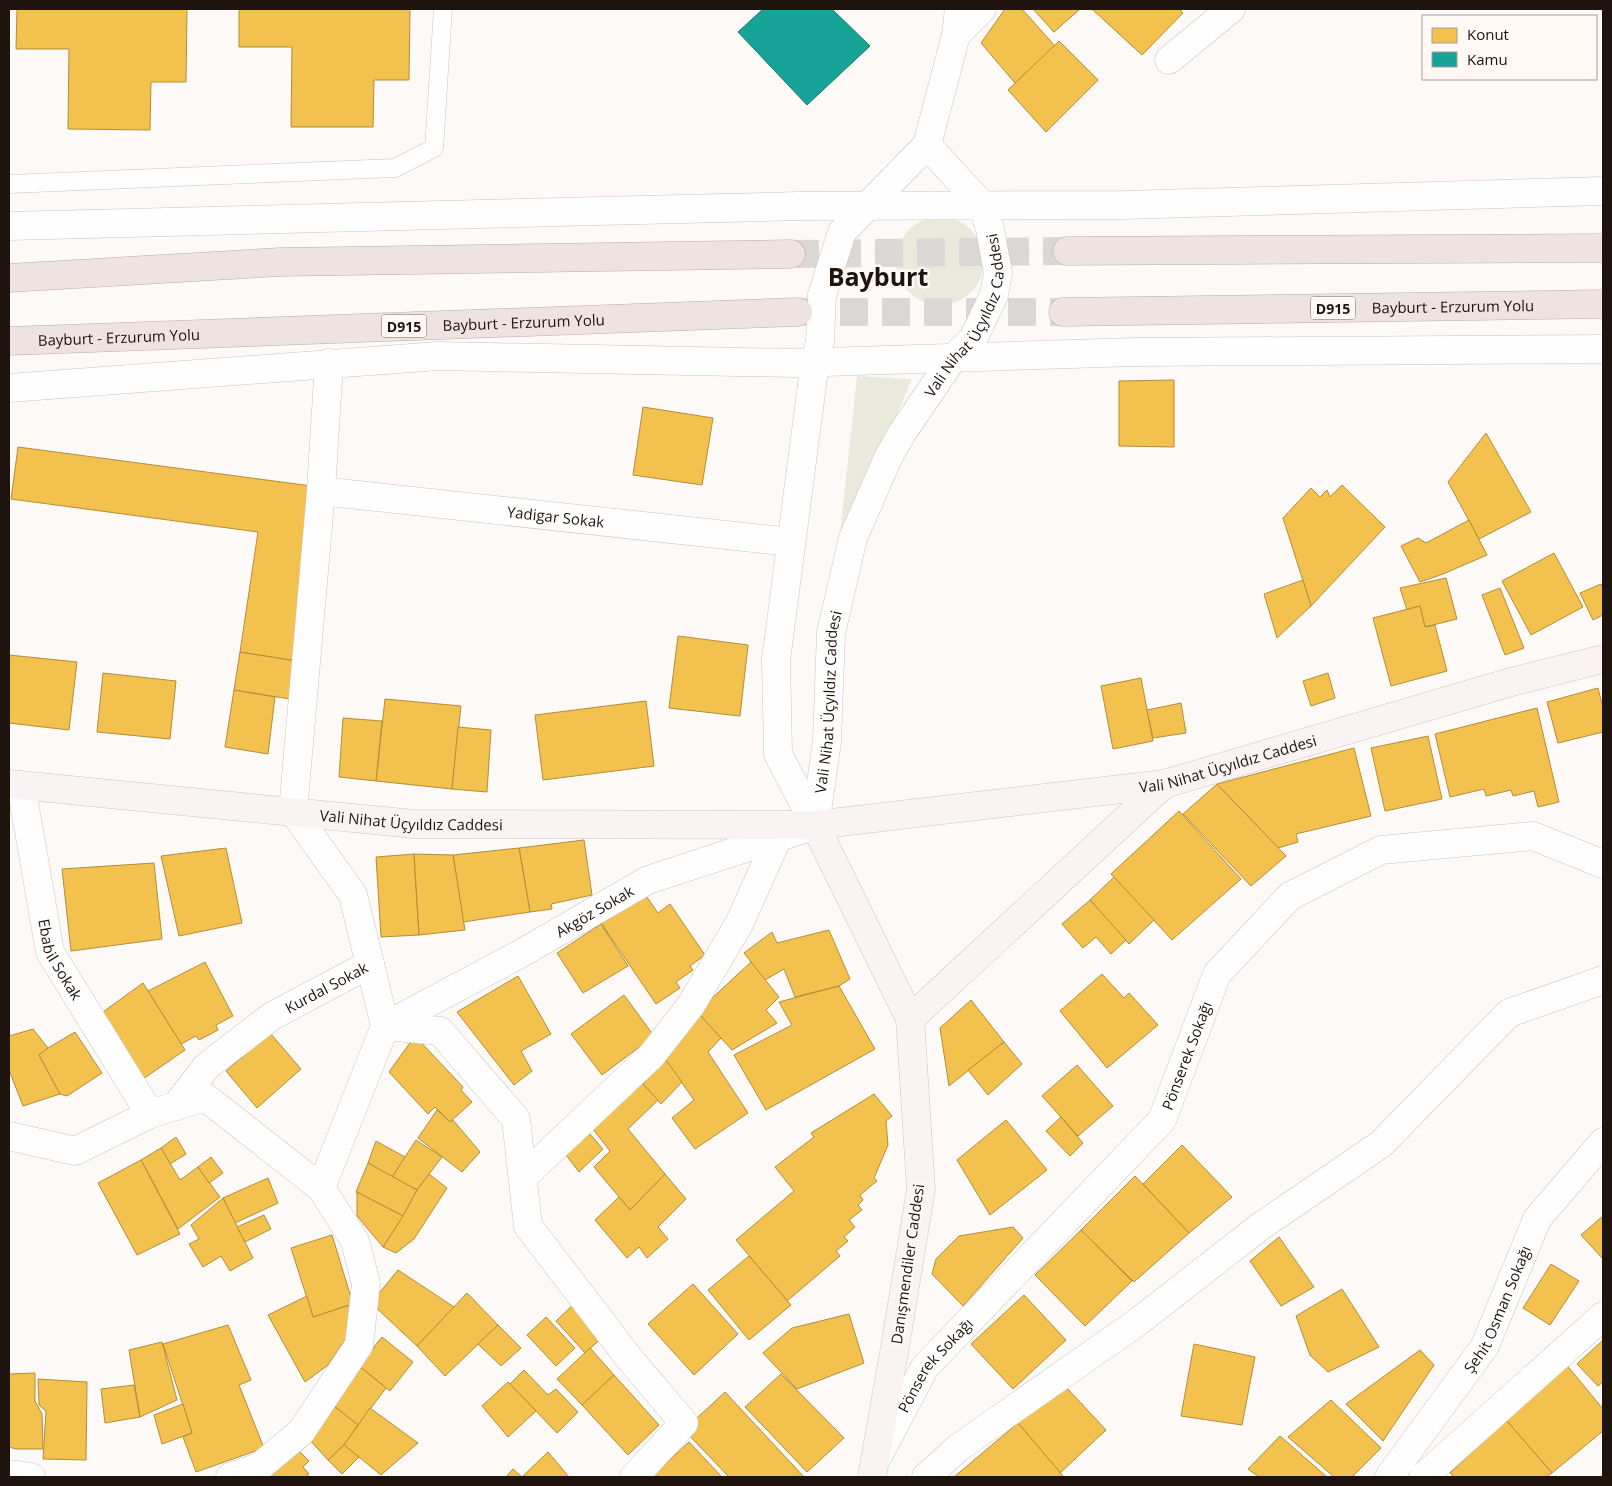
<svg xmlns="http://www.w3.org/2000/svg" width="1612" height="1486" font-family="'Open Sans',sans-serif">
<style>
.green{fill:#e9eadc}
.homes{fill:#f2c14e;stroke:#b38d3a}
.public{fill:#17a398;stroke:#19786e}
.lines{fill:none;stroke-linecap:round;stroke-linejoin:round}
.trunk-tunnel{stroke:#dbd7d4;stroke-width:28;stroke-dasharray:28 14;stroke-linecap:butt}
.service-casing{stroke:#ccc4c0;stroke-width:19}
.minor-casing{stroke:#ccc4c0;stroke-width:29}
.tertiary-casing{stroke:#ccc4c0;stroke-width:29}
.secondary-casing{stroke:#ccc4c0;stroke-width:29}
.trunk-casing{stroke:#bcaba7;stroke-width:29}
.service{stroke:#fffefe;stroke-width:18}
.minor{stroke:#fffefe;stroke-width:28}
.tertiary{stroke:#fffefe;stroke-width:28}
.secondary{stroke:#f9f4f3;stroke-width:28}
.trunk{stroke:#eee3e0;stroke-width:28}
.labels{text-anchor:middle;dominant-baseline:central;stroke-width:5;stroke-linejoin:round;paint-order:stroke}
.shield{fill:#fff8f4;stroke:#625852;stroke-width:1}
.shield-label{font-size:14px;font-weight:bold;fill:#1f140d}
.street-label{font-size:15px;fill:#1f140d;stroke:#fff8f4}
.town-label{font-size:25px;font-weight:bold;fill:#1f140d;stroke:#fff8f4}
</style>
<rect width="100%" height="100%" fill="#fcf9f7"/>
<g class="green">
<circle cx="940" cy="261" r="44"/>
<path d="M857,376L912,379L838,553Z"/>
</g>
<g class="homes">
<path d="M17,9H187L186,82H151L150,130L68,129L69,49H16Z"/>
<path d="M239,9H410L409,80H374L373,127H291L292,47H239Z"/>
<path d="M1005,9H1022L1055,46L1015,83L981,43Z"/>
<path d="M1033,9H1080L1054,32Z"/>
<path d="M1092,9H1179L1183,13L1142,55Z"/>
<path d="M1059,41L1098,80L1046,132L1008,90Z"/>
<path d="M1174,380V447L1119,446V381Z"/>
<path d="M643,407L713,418L702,485L633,475Z"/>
<path d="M1486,433L1531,512L1479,539L1448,482Z"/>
<path d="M18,447L319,487L296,661L240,652L258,532L11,499Z"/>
<path d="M1342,485L1385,527L1311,606L1283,518L1311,488L1320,497L1327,490L1330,497Z"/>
<path d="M1469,520L1487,555L1443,574L1420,582L1401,546L1418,538L1426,543Z"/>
<path d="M1554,553L1583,607L1531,635L1502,581Z"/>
<path d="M1446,578L1457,619L1425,627L1420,606L1407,610L1400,588Z"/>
<path d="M1303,580L1311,606L1277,638L1264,594Z"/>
<path d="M1601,584L1603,589V615L1593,620L1580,593Z"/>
<path d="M1500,588L1524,648L1505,655L1482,595Z"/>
<path d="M1420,606L1425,627L1435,625L1447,671L1391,686L1373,618Z"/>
<path d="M678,636L748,645L740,716L669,708Z"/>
<path d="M240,652L296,661L290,699L234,690Z"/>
<path d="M9,655L77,662L69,730L9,723Z"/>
<path d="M103,673L176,681L170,739L97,732Z"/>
<path d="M1328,673L1335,698L1311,706L1303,681Z"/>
<path d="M1141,678L1153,741L1113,749L1101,686Z"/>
<path d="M1598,688L1603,708V732L1558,743L1547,702Z"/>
<path d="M234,690L275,697L268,754L225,747Z"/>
<path d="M385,699L461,706L452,789L376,781Z"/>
<path d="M646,701L654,766L543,780L535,715Z"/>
<path d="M1181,703L1186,733L1153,738L1147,710Z"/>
<path d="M1537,708L1559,802L1538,807L1534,791L1513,796L1511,790L1486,796L1484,789L1450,797L1435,734Z"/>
<path d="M343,718L382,721L376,781L339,777Z"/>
<path d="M458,727L491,730L487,792L452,789Z"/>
<path d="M1428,736L1442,799L1385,811L1371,748Z"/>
<path d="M1354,748L1371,816L1296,834L1298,842L1278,848L1217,784Z"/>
<path d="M1217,784L1286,856L1251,886L1183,814Z"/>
<path d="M1179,811L1241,879L1172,940L1111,874Z"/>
<path d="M584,840L592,895L551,904L552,909L530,912L519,848Z"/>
<path d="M226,848L242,923L179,936L161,856Z"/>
<path d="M519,848L530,912L463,922L453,855Z"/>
<path d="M414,854L419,935L381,937L376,857Z"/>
<path d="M414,854L453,855L465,930L419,935Z"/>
<path d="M154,863L162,939L71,951L62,869Z"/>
<path d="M1114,877L1154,920L1129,944L1090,900Z"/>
<path d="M642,890L658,913L670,904L705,955L690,966L693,970L676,982L680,988L656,1004L599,920Z"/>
<path d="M1090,900L1126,940L1111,954L1096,937L1083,948L1062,924Z"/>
<path d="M601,924L628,966L583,993L557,953Z"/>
<path d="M829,930L850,979L839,986L795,997L784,969L765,980L744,953L772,932L777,943Z"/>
<path d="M205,962L233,1016L216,1025L218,1030L199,1040L196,1036L181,1044L148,991Z"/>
<path d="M751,962L779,997L766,1010L777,1023L732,1050L697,1012Z"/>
<path d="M1102,974L1124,998L1129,993L1158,1025L1107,1068L1060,1011Z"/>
<path d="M518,976L551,1034L521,1051L532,1071L514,1085L457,1012Z"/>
<path d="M143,983L185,1050L143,1079L96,1017Z"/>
<path d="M839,986L875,1049L766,1110L734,1055L792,1025L779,1002Z"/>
<path d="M624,995L654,1036L602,1075L571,1034Z"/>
<path d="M971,1000L1004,1042L949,1086L940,1028Z"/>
<path d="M699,1014L721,1038L708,1052L748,1113L695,1149L672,1118L694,1100L663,1056Z"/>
<path d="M33,1029L48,1048L39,1055L60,1094L23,1106L9,1070V1036Z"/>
<path d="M75,1032L102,1073L67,1096L60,1094L39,1055L48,1048Z"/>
<path d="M270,1033L301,1069L257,1108L226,1071Z"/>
<path d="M415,1036L463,1087L461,1090L472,1102L450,1122L435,1107L428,1114L389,1072Z"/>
<path d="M1004,1042L1022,1064L988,1095L968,1070Z"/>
<path d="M663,1056L682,1082L661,1104L643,1084Z"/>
<path d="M1077,1065L1113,1106L1078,1136L1042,1096Z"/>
<path d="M640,1081L658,1100L628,1129L665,1174L630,1210L594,1167L610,1151L593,1129Z"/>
<path d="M874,1094L892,1116L886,1121L888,1145L874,1178L877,1181L860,1195L863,1200L858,1205L862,1210L849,1220L855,1227L844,1237L848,1241L836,1251L840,1256L787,1301L736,1240L794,1191L775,1167L814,1137L811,1133Z"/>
<path d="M437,1110L450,1122L453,1120L480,1152L462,1172L418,1138Z"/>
<path d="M1061,1117L1083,1143L1070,1156L1046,1131Z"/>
<path d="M1006,1120L1047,1170L990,1215L957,1160Z"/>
<path d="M589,1133L603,1149L579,1172L566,1155Z"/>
<path d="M176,1137L186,1154L170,1164L161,1148Z"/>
<path d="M416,1140L442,1157L417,1190L392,1177Z"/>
<path d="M376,1141L405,1157L392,1177L368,1163Z"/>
<path d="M1182,1145L1232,1197L1189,1233L1143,1184Z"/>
<path d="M161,1148L180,1180L198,1167L220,1197L178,1229L141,1160Z"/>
<path d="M211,1157L223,1173L209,1183L198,1167Z"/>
<path d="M141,1160L180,1234L137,1255L98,1183Z"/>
<path d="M368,1163L417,1190L403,1216L356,1192Z"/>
<path d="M429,1174L447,1188L414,1239L396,1253L383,1247L403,1216L417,1190Z"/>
<path d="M665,1174L686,1199L658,1227L668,1239L647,1258L639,1247L627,1258L595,1220L619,1197L630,1210Z"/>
<path d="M1135,1176L1189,1233L1134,1282L1081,1230Z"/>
<path d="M268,1178L278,1203L235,1223L223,1198Z"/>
<path d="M357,1192L403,1216L383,1247L357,1216Z"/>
<path d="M223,1198L253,1258L230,1271L221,1256L203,1267L189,1244L199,1239L191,1225Z"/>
<path d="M264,1215L271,1229L245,1242L237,1227Z"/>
<path d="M1603,1216V1259L1581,1235Z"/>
<path d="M1013,1227L1023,1238L963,1306L932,1274L936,1259L959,1236Z"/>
<path d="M1081,1230L1132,1281L1085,1326L1035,1275Z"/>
<path d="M332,1235L353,1304L313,1317L291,1248Z"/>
<path d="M1279,1237L1314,1287L1281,1306L1250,1261Z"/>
<path d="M749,1256L791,1305L749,1340L708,1290Z"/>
<path d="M1551,1264L1579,1281L1550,1325L1523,1308Z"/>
<path d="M398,1270L454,1307L417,1346L371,1303Z"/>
<path d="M693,1284L738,1334L694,1375L648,1324Z"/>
<path d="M1342,1289L1379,1347L1328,1372L1310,1355L1296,1316Z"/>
<path d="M467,1293L498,1325L445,1376L417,1346Z"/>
<path d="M1024,1295L1066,1340L1013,1389L971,1344Z"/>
<path d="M307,1296L313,1317L353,1304L348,1336L328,1365L305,1382L268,1315Z"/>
<path d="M575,1303L605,1335L585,1353L556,1321Z"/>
<path d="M849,1314L864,1363L797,1389L763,1353L792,1328Z"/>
<path d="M546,1317L575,1348L556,1366L527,1335Z"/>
<path d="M228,1325L251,1380L239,1385L264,1448L196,1472L183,1437L192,1433L163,1344Z"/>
<path d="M498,1325L521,1348L501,1366L478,1344Z"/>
<path d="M382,1337L413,1362L390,1391L359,1366Z"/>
<path d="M1603,1340V1382L1598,1386L1577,1364Z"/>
<path d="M162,1342L177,1400L140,1417L129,1350Z"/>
<path d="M1194,1344L1255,1357L1242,1425L1181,1416Z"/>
<path d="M590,1348L614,1375L582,1405L557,1379Z"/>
<path d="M1420,1350L1434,1365L1383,1441L1346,1404Z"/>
<path d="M1565,1363L1603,1409V1431L1552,1473L1506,1420Z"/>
<path d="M359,1366L386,1388L358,1425L334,1406Z"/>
<path d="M524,1370L548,1395L556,1389L578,1412L557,1433L510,1384Z"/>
<path d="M35,1373V1401L42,1414L43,1449H16L9,1447V1374Z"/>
<path d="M781,1374L844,1438L807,1472L745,1407Z"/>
<path d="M614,1375L659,1425L628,1455L582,1405Z"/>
<path d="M38,1379L87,1382L86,1460L43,1459L46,1411L39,1405Z"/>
<path d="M508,1382L536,1411L508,1437L482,1406Z"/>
<path d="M134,1385L140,1417L105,1423L101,1389Z"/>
<path d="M1064,1385L1106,1430L1060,1473L1018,1423Z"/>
<path d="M725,1392L804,1477H729L684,1430Z"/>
<path d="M1331,1400L1381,1448L1352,1477H1334L1288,1437Z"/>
<path d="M183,1404L192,1433L162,1444L154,1415Z"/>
<path d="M334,1406L358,1425L344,1445L328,1460L308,1438Z"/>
<path d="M370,1408L418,1443L381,1475L344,1445Z"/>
<path d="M1506,1420L1552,1473L1546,1477H1454L1450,1473Z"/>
<path d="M1018,1423L1064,1477H954Z"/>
<path d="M1280,1436L1327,1477H1259L1248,1469Z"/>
<path d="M689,1442L722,1477H651Z"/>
<path d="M344,1445L359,1457L342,1474L328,1460Z"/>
<path d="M295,1447L309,1461L303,1467L309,1474L305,1477H266Z"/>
<path d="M548,1452L569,1477H522Z"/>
<path d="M513,1469L522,1477H506Z"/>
</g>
<path class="public" d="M763,9H832L870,46L807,105L738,32Z"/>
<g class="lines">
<g class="trunk-tunnel">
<path d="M791,254L1067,251"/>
<path d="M798,312H1063"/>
</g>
<g class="service-casing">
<path id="service" d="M9,184L395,168L434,148L443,9"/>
</g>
<g class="minor-casing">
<g id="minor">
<path d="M956,35L982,9"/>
<path d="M1169,60L1231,9"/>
<path d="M9,226L799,206L1123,205L1603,191"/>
<path d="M9,388L438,356L794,363L1135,352L1603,349"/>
<path id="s1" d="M321,491L791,542"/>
<path id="s2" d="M21,785L50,952L150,1114"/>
<path d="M385,1026L440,1031L516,1119L528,1226L629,1358L684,1423L634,1477"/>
<path id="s3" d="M385,1026L520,954L648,880L810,827"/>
<path id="s4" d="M176,1106L207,1066L272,1016L370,964"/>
<path d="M9,1136L75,1151L150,1114L205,1097L321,1188L355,1241L366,1284L359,1345L301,1432L259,1467L230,1477"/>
<path d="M523,1177L652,1055L691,1005L739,924L778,837"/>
<path d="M321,1188L385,1026L353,895L293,811L321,491L329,363"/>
<path id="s5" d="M878,1456L925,1367L1162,1120L1217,974L1290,896L1381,850L1533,836L1603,864"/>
<path d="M9,1474L31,1477"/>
<path d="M926,1477L958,1448L1139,1321L1261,1226L1381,1144L1509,1013L1603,980"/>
<path id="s6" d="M1389,1477L1485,1346L1537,1219L1603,1142"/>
<path d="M1423,1477L1603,1316"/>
</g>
</g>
<g class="tertiary-casing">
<g id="tertiary">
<path d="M815,825L778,754L776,660L815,362L820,341L822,295L842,232L927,145L956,35L959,9"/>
<path id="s7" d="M815,825L827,741L831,633L853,538L888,458L902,433L953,358L973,339L994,295L998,273L990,229L982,205L927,145"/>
</g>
</g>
<g class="secondary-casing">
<g id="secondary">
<path id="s8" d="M9,784L414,824L815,825L1164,784L1511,682L1603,659"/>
<path d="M815,825L910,1019L921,1189L895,1347L872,1477"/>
<path d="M910,1019L1164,784"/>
</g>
</g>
<g class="trunk-casing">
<g id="trunk">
<path d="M1067,251L1603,248"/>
<path d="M9,278L280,262L791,254"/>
<path id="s9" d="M1063,312L1603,304"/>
<path id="s10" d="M9,341L798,312"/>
</g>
</g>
<use href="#service" class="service"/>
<use href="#minor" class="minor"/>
<use href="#tertiary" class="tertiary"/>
<use href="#secondary" class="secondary"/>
<use href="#trunk" class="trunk"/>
</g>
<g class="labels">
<g class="shield">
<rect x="1310.5" y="296.5" width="45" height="23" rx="4"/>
<rect x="381.5" y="314.5" width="45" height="23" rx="4"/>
</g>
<g class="shield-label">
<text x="1333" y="308">D915</text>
<text x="404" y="326">D915</text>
</g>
<g class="street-label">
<text stroke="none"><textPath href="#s9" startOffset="390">Bayburt - Erzurum Yolu</textPath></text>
<text stroke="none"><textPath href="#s7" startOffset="544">Vali Nihat Üçyıldız Caddesi</textPath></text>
<text stroke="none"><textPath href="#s10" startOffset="515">Bayburt - Erzurum Yolu</textPath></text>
<text stroke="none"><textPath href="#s10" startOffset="110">Bayburt - Erzurum Yolu</textPath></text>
<text stroke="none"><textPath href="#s1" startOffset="236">Yadigar Sokak</textPath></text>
<text stroke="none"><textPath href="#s7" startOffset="124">Vali Nihat Üçyıldız Caddesi</textPath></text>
<text stroke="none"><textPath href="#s8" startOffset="1226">Vali Nihat Üçyıldız Caddesi</textPath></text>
<text stroke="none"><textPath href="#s8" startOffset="404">Vali Nihat Üçyıldız Caddesi</textPath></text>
<text stroke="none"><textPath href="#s3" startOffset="239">Akgöz Sokak</textPath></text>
<text stroke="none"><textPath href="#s2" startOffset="180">Ebabil Sokak</textPath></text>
<text stroke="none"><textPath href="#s4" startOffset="194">Kurdal Sokak</textPath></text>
<text stroke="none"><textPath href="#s5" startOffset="512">Pönserek Sokağı</textPath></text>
<text transform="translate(907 1264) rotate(-82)">Danışmendiler Caddesi</text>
<text stroke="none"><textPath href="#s6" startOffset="201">Şehit Osman Sokağı</textPath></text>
<text stroke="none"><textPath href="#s5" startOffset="108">Pönserek Sokağı</textPath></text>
</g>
<g class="town-label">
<text x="878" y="276">Bayburt</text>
</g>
</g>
<rect width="1612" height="1486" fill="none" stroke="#1f140d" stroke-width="20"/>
<rect x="1422" y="15" width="175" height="65" fill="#fff8f4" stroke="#a59d98"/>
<rect x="1432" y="28" width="25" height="15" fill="#f2c14e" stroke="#a59d98"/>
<text x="1467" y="40" font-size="15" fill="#1f140d">Konut</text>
<rect x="1432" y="52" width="25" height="15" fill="#17a398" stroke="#a59d98"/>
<text x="1467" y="65" font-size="15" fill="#1f140d">Kamu</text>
</svg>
